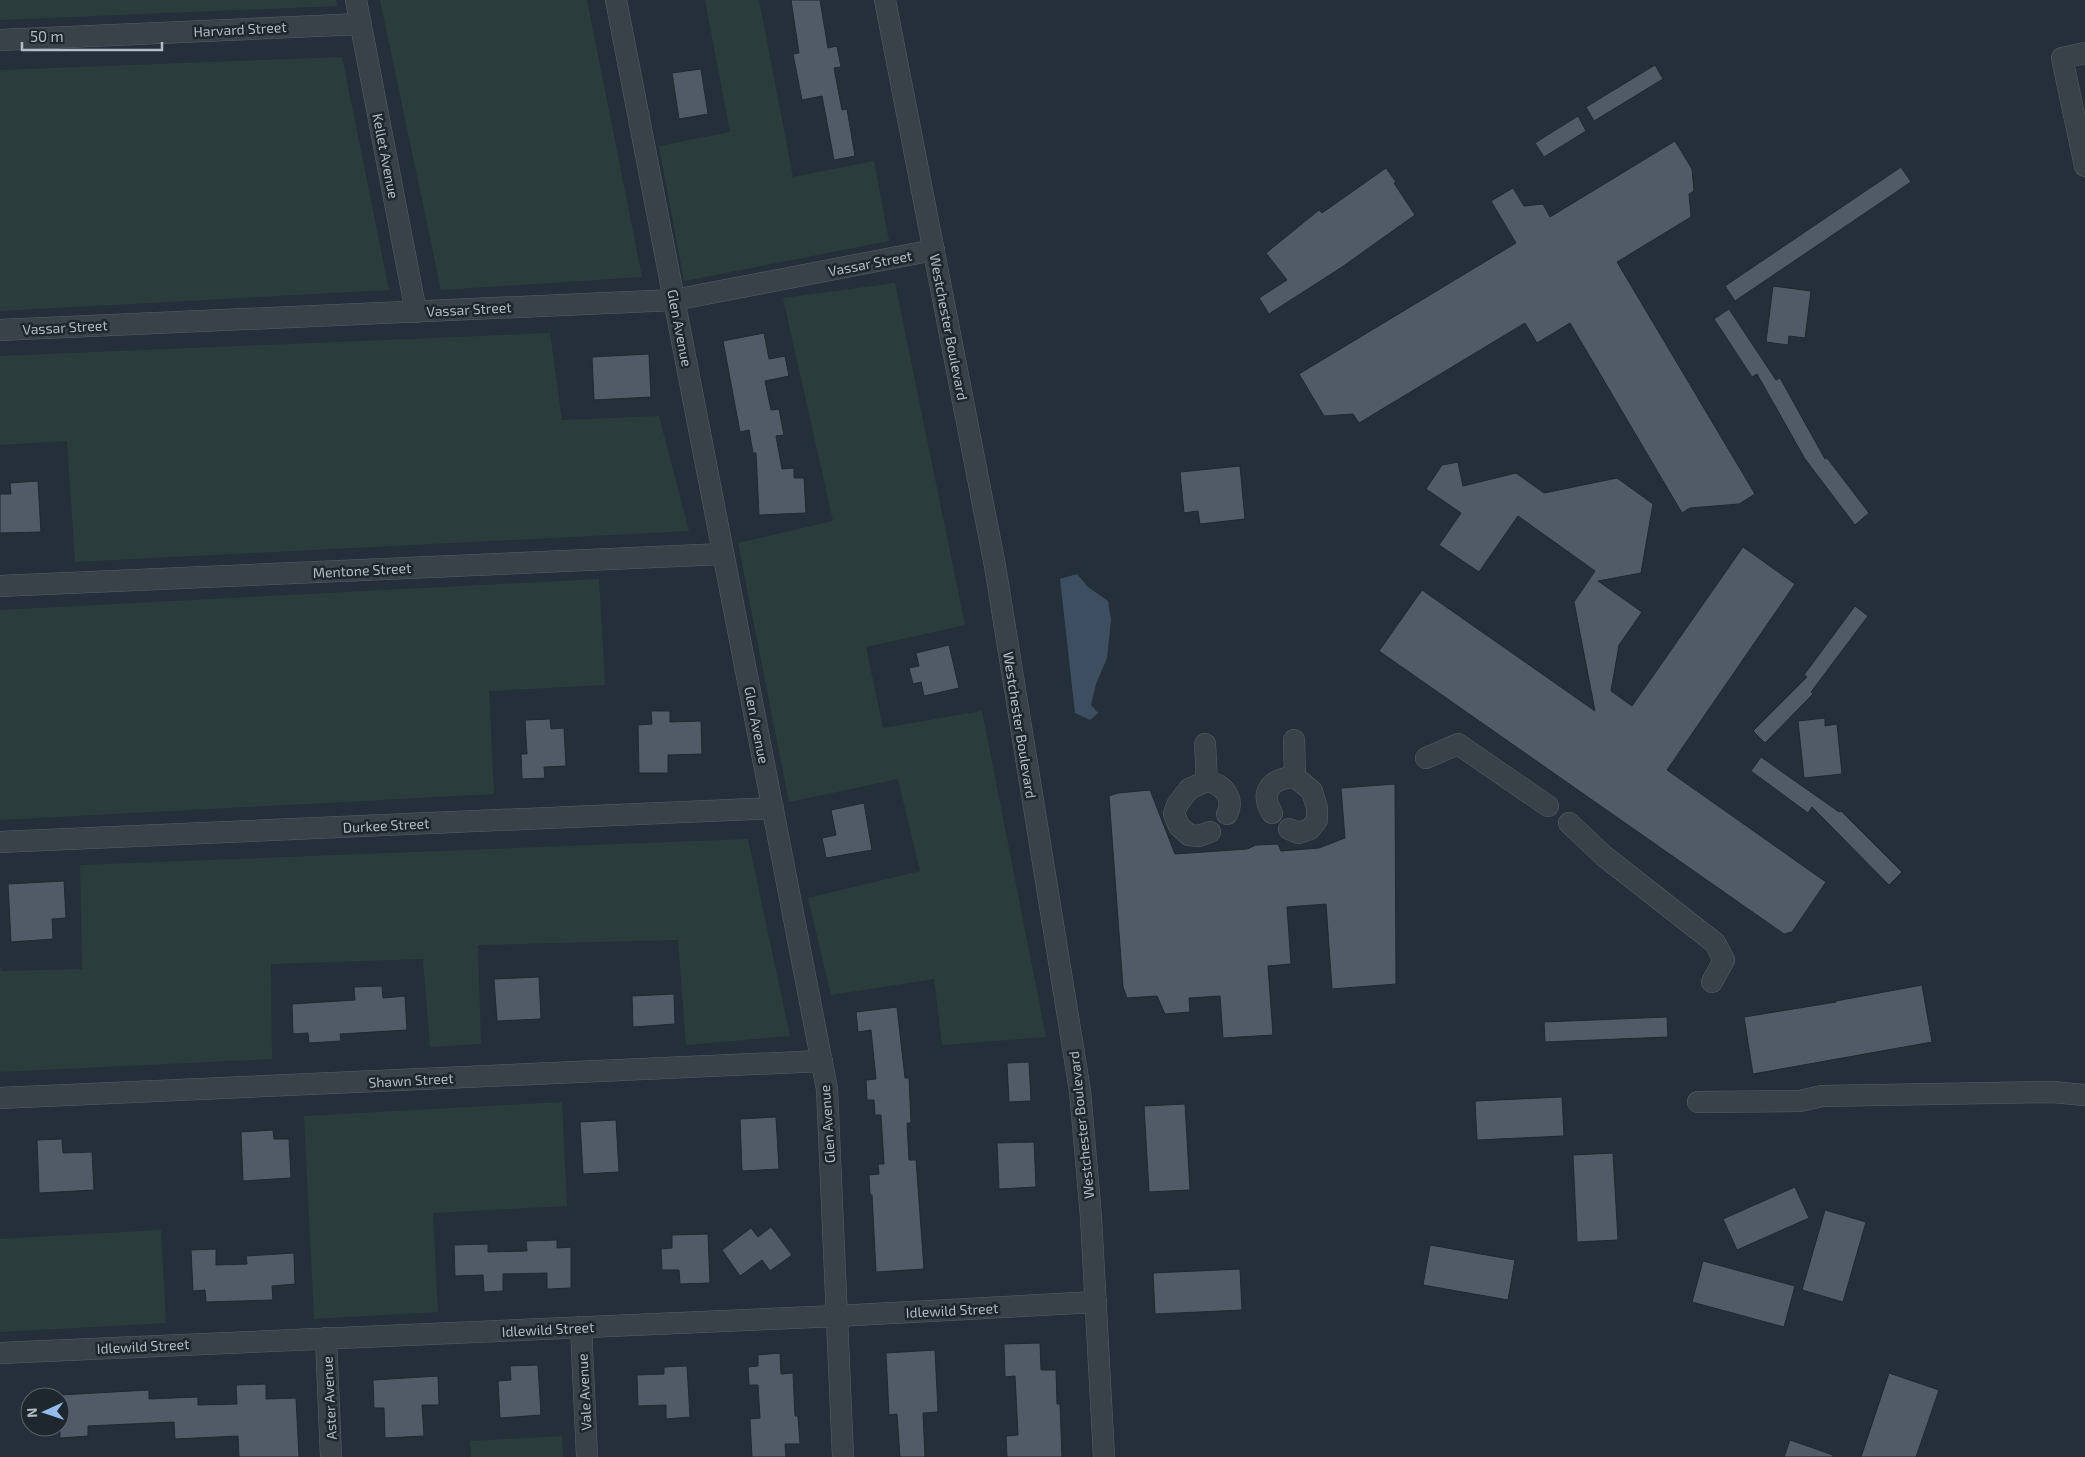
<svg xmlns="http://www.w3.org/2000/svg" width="2085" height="1457" font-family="'Exo 2',sans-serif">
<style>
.green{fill:#2a3d3c}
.water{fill:#3d4e60}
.building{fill:#515b67;stroke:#202830}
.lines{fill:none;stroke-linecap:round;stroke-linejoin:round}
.minor-casing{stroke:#575f67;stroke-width:22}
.minor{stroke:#394149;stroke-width:21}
.labels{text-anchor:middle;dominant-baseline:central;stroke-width:5;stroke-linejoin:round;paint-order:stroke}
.street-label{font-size:14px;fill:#b4bcc5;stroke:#1e262e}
</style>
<rect width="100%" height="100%" fill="#252f39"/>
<g class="green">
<path d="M0,0H336L337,6L0,20Z"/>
<path d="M380,0H587L642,277L441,290Z"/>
<path d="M705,0H759L793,177L874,161L889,241L684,281L659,146L730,132Z"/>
<path d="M342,57L389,290L0,311V70Z"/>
<path d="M895,283L965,625L866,647L883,728L982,711L1046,1037L942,1045L934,979L831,995L808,898L920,871L898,779L789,802L738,543L833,521L783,298Z"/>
<path d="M550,333L562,420L659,416L689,531L75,562L67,441L0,445V356Z"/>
<path d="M599,579L605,685L489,691L494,794L0,820V610Z"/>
<path d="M748,839L790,1036L686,1045L678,940L478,945L481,1044L430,1047L423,959L271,964L272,1059L0,1072V965L1,971L82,969L80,865Z"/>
<path d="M562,1102L567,1206L433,1213L438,1312L314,1319L304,1116Z"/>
<path d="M161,1230L166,1323L0,1332V1239Z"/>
<path d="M562,1436L563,1457H471L470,1441Z"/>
</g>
<path class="water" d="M1077,574L1088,587L1108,601L1111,620L1107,658L1096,684L1091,705L1098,713L1090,720L1075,713L1060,579Z"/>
<g class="building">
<path d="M791,0H820L828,48L837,46L841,67L834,68L842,110L847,109L855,156L834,160L822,96L802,100L793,54L799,53Z"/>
<path d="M1655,65L1663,79L1594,121L1586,107Z"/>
<path d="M701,69L708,114L679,119L672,73Z"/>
<path d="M1578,116L1586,131L1544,157L1535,143Z"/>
<path d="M1675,141L1692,169L1694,191L1689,194L1691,217L1617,262L1755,494L1739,504L1690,508L1682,513L1570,323L1537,343L1525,323L1359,423L1353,414L1324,416L1299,374L1516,243L1491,201L1513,188L1524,206L1543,204L1550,217Z"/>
<path d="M1901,167L1911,182L1735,301L1725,286Z"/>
<path d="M1386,168L1396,182L1394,183L1415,215L1342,267L1269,314L1259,298L1287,280L1266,253L1319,210L1322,213Z"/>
<path d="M1773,286L1811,291L1805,338L1789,336L1788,345L1766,342Z"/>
<path d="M1729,309L1776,380L1780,378L1825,459L1827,458L1869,513L1855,525L1805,459L1757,374L1752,377L1714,319Z"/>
<path d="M764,333L769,359L785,356L789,376L765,381L771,410L779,409L784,435L776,436L782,469L794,468V478H804L806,513L759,515L756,453H753L749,430L740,432L723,341Z"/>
<path d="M649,354L651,397L594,400L592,357Z"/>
<path d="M1458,462L1463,486L1516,473L1544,493L1617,478L1653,504L1641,573L1598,581L1642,612L1619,645L1611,691L1632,706L1743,547L1795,584L1667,770L1826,882L1792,932L1784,934L1379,651L1422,590L1595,711L1574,602L1595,571L1518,516L1479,572L1439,545L1461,513L1426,489L1442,465Z"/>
<path d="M1240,466L1245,519L1200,524L1198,511L1184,513L1180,472Z"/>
<path d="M38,481L41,532L0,533V494H11L10,483Z"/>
<path d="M1855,606L1868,616L1811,692L1813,694L1765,743L1753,731L1807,677L1804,675Z"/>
<path d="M949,645L959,688L924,696L921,682L913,684L909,668L919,666L916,653Z"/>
<path d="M651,711H670V722L701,721L702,754L668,755V773H639L638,725L652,724Z"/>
<path d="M1825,718V726L1837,724L1842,774L1804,778L1798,721Z"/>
<path d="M550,719L551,729L564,728L566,766L544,767L545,778L522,779L521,754H527L525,720Z"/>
<path d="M1761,757L1839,812L1841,811L1902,872L1889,885L1812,807L1808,813L1751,771Z"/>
<path d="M1395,784L1396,984L1332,989L1326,904L1287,907L1291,964L1268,966L1273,1035L1223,1038L1220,996L1189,998L1190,1012L1165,1014L1157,996L1127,998L1123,987L1109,796L1118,793L1150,790L1175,854L1247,849L1256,845L1278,844L1281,851L1319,848L1345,838L1341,788Z"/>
<path d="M864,803L872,850L826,858L822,838L836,835L831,810Z"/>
<path d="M64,881L66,918L52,919L53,939L11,942L8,884Z"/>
<path d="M539,977L541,1019L497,1021L494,979Z"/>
<path d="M1922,985L1932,1042L1753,1074L1744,1017L1836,1002V1001Z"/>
<path d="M382,986L383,998L405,996L407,1030L340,1034L341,1041L309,1043L308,1033L293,1034L292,1004L355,1000L354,987Z"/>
<path d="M674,994L675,1024L633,1027L632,996Z"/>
<path d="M897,1007L905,1078H909L911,1123H907L909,1160H916L924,1269L876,1272L872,1195H870L869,1175L879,1174L878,1164H884L881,1115H875L874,1100H867L866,1080L876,1079L871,1030L858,1032L856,1012Z"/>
<path d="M1667,1017L1668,1037L1545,1042L1544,1022Z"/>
<path d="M1029,1062L1031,1101L1009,1102L1007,1063Z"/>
<path d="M1562,1097L1564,1136L1477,1140L1475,1101Z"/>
<path d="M1185,1104L1190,1190L1149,1192L1144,1106Z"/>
<path d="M776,1117L779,1169L742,1171L740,1119Z"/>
<path d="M616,1120L619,1172L583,1174L580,1122Z"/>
<path d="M273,1130L274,1139H289L291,1178L243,1181L241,1132Z"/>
<path d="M62,1139L63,1153L92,1152L94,1190L39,1193L37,1140Z"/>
<path d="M1034,1142L1036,1187L999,1189L997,1143Z"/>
<path d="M1613,1153L1618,1240L1577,1242L1573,1155Z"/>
<path d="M1795,1187L1809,1218L1737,1250L1723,1219Z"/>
<path d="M1825,1210L1866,1222L1843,1302L1802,1290Z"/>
<path d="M771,1227L792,1255L770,1271L762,1260L740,1276L722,1250L751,1228L758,1237Z"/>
<path d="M708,1234L710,1283L680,1284L679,1270H662L661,1249L672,1248V1235Z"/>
<path d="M557,1240V1248L571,1247V1288L547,1289V1273L503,1274V1291L484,1292L483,1275L455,1276L454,1245L488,1244V1252L527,1251L526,1241Z"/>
<path d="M1430,1245L1515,1260L1508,1300L1423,1285Z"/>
<path d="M216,1249V1265L247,1264L246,1256L294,1253L295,1284L272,1286L273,1300L206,1302L205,1290L193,1291L191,1250Z"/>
<path d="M1703,1261L1795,1286L1784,1327L1692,1302Z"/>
<path d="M1240,1269L1242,1310L1155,1314L1153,1273Z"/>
<path d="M1040,1343L1041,1370H1056L1057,1404H1060L1062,1457H1007L1006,1436L1018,1435L1015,1376L1005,1377L1004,1344Z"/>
<path d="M935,1350L938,1412L923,1413L925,1457H900L897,1414L889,1415L886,1353Z"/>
<path d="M780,1353L781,1374L793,1373L795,1416H798L800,1444H785L786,1457H752L750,1419L760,1418L758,1385H749L748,1367L758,1366V1355Z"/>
<path d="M538,1365L541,1415L500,1418L498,1381L511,1380L510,1366Z"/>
<path d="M687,1366L690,1417L666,1419V1405L638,1406L637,1375L664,1374V1367Z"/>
<path d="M1889,1373L1939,1390L1916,1457H1861Z"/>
<path d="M438,1376L439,1405H422L424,1436L385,1438L384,1408H374L373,1380Z"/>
<path d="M266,1384V1399L296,1398L299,1457H239L238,1436L175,1439L174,1422L88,1426V1436L60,1438V1395L149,1390V1399L198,1397V1405L237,1404L236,1385Z"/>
<path d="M1790,1440L1833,1455V1457H1784Z"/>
</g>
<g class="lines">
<g class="minor-casing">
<g id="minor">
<path d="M356,0L416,312"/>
<path d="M616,0L827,1089L843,1457"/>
<path d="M885,0L995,566L1080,1091L1091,1217L1104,1457"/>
<path d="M0,40L361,24"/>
<path d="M2085,53L2062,58L2085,166"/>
<path d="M0,330L674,300L934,250"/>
<path d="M0,586L723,554"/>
<path d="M1205,744L1207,781L1189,789L1177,805L1174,814L1179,826L1189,835L1199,836L1210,832"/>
<path d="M1426,758L1458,744L1548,806"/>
<path d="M1207,781C1223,784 1235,798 1227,814"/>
<path d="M1272,813C1259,791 1272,778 1295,777L1294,740"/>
<path d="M1569,823L1604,856L1715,943L1724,960L1712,982"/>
<path d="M1289,829L1298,833L1310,829L1317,820V808L1312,791L1295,777"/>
<path d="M0,842L773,808"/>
<path d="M0,1098L822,1061"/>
<path d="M1698,1102L1800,1101L1822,1096L2052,1092L2085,1095"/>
<path d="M581,1327L587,1457"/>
<path d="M326,1338L331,1457"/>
<path d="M0,1353L837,1316L1096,1302"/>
</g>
</g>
<use href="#minor" class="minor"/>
</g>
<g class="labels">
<g class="street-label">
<text transform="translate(240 29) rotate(-3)">Harvard Street</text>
<text transform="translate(386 156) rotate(79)">Kellet Avenue</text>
<text transform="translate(870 263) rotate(-11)">Vassar Street</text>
<text transform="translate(469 309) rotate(-3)">Vassar Street</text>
<text transform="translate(65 327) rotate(-3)">Vassar Street</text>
<text transform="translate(949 327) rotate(79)">Westchester Boulevard</text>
<text transform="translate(680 328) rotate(79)">Glen Avenue</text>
<text transform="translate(362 570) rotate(-3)">Mentone Street</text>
<text transform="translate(757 725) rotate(79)">Glen Avenue</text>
<text transform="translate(1020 725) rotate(81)">Westchester Boulevard</text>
<text transform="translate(386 825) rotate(-3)">Durkee Street</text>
<text transform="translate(411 1080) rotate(-3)">Shawn Street</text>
<text transform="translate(827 1124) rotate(-94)">Glen Avenue</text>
<text transform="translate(1081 1125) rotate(-96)">Westchester Boulevard</text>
<text transform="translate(952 1310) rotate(-3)">Idlewild Street</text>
<text transform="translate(548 1329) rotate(-3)">Idlewild Street</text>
<text transform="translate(143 1346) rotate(-3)">Idlewild Street</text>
<text transform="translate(584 1392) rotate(-93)">Vale Avenue</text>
<text transform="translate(329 1398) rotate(-93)">Aster Avenue</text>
</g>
</g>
<g transform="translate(45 1412) rotate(267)"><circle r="24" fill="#1e262e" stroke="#5a626a"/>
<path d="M0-4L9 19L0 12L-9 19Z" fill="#93bbeb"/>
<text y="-8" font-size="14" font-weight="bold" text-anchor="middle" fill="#b4bcc5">N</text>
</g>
<path d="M22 42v8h140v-8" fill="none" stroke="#b4bcc5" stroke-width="2.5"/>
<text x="30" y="42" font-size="15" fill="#b4bcc5" stroke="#1e262e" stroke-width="4" paint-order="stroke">50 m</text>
</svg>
